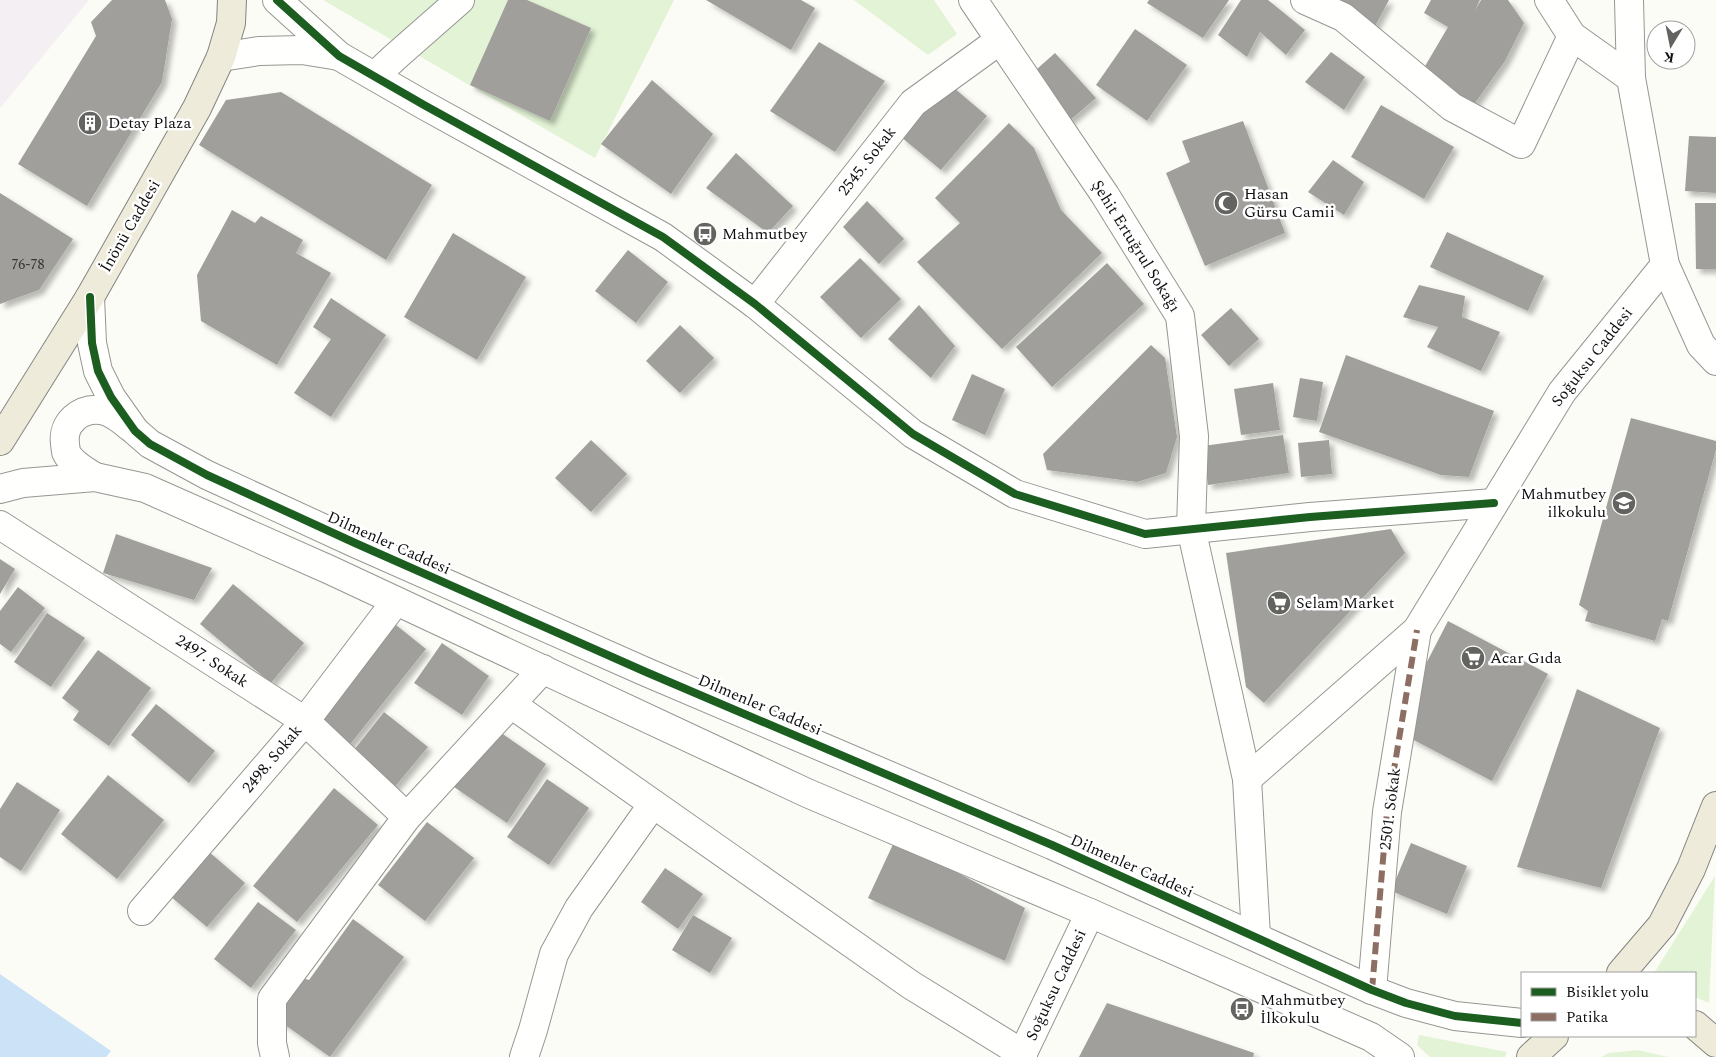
<svg xmlns="http://www.w3.org/2000/svg" width="1716" height="1057" font-family="Spectral,serif">
<style>
.industrial{fill:#f4eff2}
.green{fill:#e3f3d6}
.water{fill:#cbe2f7}
.building{fill:#a09f9b;filter:url(#shadow)}
.lines{fill:none;stroke-linecap:round;stroke-linejoin:round}
.minor-casing{stroke:#969694;stroke-width:30}
.major-casing{stroke:#848481;stroke-width:30}
.minor{stroke:#fffffe;stroke-width:28}
.major{stroke:#eeebda;stroke-width:28}
.quiet{stroke:#8d6e63;stroke-width:6;stroke-dasharray:12 6;stroke-linecap:butt}
.cycleway-casing{stroke:#fff;stroke-width:11}
.cycleway{stroke:#1b5e20;stroke-width:8}
.labels{text-anchor:middle;dominant-baseline:central;stroke-width:5;stroke-linejoin:round;paint-order:stroke}
.number-label{font-size:14px;fill:#343433}
.poi-label{font-size:16px;fill:#101010;stroke:#fff;text-anchor:start}
.street-label{font-size:16px;fill:#101010;stroke:#fff}
</style>
<defs>
<filter id="shadow"><feDropShadow dx="4.5" dy="4.5" stdDeviation="2.5" flood-color="#0004"/></filter>
</defs>
<rect width="100%" height="100%" fill="#fcfcf6"/>
<path class="industrial" d="M0,0H89L0,108Z"/>
<g class="green">
<path d="M323,0H674L595,158Z"/>
<path d="M854,0H934L957,34L928,55Z"/>
<path d="M1715,876L1709,1003L1695,997V973H1654Z"/>
<path d="M1419,1035L1507,1052L1505,1057H1430L1417,1045Z"/>
<path d="M1638,1050L1668,1057H1601L1609,1053Z"/>
</g>
<path class="water" d="M0,974L111,1051L106,1057H0Z"/>
<g class="building">
<path d="M112,0H165L172,19L162,82L87,206L18,164L96,36L91,22Z"/>
<path d="M508,0H527L591,28L550,121L470,85Z"/>
<path d="M706,0H801L815,8L791,50Z"/>
<path d="M1149,0H1229L1203,38L1147,3Z"/>
<path d="M1241,0H1268L1305,30L1286,55L1260,32L1247,57L1218,35Z"/>
<path d="M1322,0H1389L1373,30Z"/>
<path d="M1431,0H1480L1474,12L1481,0H1508L1524,23L1505,61L1473,106L1421,73L1448,27L1424,13Z"/>
<path d="M1135,29L1187,65L1147,121L1096,85Z"/>
<path d="M819,42L885,81L835,152L770,111Z"/>
<path d="M1331,52L1365,77L1344,110L1305,82Z"/>
<path d="M1055,53L1096,98L1068,122L1029,76Z"/>
<path d="M652,80L713,134L671,194L601,144Z"/>
<path d="M947,82L987,116L941,170L901,137Z"/>
<path d="M281,92L432,185L386,260L199,145L226,100Z"/>
<path d="M1381,105L1454,147L1424,199L1351,157Z"/>
<path d="M1243,121L1285,233L1205,266L1166,173L1190,162L1182,141Z"/>
<path d="M1009,123L1034,148L1061,210L1102,253L1002,349L917,262L960,223L935,198Z"/>
<path d="M1689,136L1716,137V193L1685,191Z"/>
<path d="M736,153L793,206L768,233L706,188Z"/>
<path d="M1333,160L1364,182L1344,215L1308,192Z"/>
<path d="M0,193L73,239L39,290L0,304Z"/>
<path d="M867,201L904,239L879,264L843,227Z"/>
<path d="M1695,203H1716V269H1696Z"/>
<path d="M232,210L255,223L261,216L303,240L296,253L331,273L277,365L201,321L197,275Z"/>
<path d="M1447,232L1544,276L1528,311L1430,267Z"/>
<path d="M453,233L526,277L477,360L404,317Z"/>
<path d="M628,250L668,282L636,323L595,291Z"/>
<path d="M860,258L901,299L861,338L820,297Z"/>
<path d="M1107,263L1144,304L1052,387L1016,347Z"/>
<path d="M1419,285L1465,296L1462,317L1500,332L1481,371L1427,347L1438,327L1403,317Z"/>
<path d="M331,298L386,335L331,417L294,393L331,339L313,327Z"/>
<path d="M919,305L955,346L931,378L888,339Z"/>
<path d="M1231,308L1259,339L1229,366L1201,335Z"/>
<path d="M680,325L714,358L680,393L646,361Z"/>
<path d="M1151,345L1165,358L1177,437L1166,473L1137,482L1047,470L1043,454Z"/>
<path d="M1346,355L1494,411L1469,477L1441,475L1319,432Z"/>
<path d="M972,374L1005,389L985,435L952,420Z"/>
<path d="M1300,378L1323,382L1317,421L1293,417Z"/>
<path d="M1273,383L1280,430L1241,435L1234,389Z"/>
<path d="M1631,418L1716,441V450L1668,621L1662,619L1655,641L1585,621L1588,611L1579,605Z"/>
<path d="M1283,435L1289,473L1208,485L1203,446Z"/>
<path d="M591,440L627,474L591,512L555,478Z"/>
<path d="M1329,440L1332,474L1301,477L1298,443Z"/>
<path d="M1391,529L1405,553L1264,703L1246,687L1226,553Z"/>
<path d="M116,534L212,568L194,600L103,573Z"/>
<path d="M0,559L15,569L0,594Z"/>
<path d="M233,584L304,643L271,683L200,624Z"/>
<path d="M18,587L45,608L11,652L0,644V611Z"/>
<path d="M47,613L85,638L51,687L14,662Z"/>
<path d="M391,621L426,649L348,747L313,718Z"/>
<path d="M1448,621L1548,674L1492,781L1410,738L1414,687Z"/>
<path d="M442,643L489,676L462,715L414,683Z"/>
<path d="M98,650L151,688L109,746L73,720L79,711L62,698Z"/>
<path d="M1577,689L1660,728L1601,888L1517,867Z"/>
<path d="M156,704L215,751L189,783L131,735Z"/>
<path d="M384,712L428,747L393,789L350,755Z"/>
<path d="M494,728L546,764L507,823L454,787Z"/>
<path d="M108,775L164,820L117,879L61,834Z"/>
<path d="M547,779L589,808L549,865L507,837Z"/>
<path d="M17,782L60,810L21,871L0,857V809Z"/>
<path d="M334,788L378,825L297,922L253,886Z"/>
<path d="M427,822L474,858L425,921L378,885Z"/>
<path d="M895,840L1025,908L1005,961L868,898Z"/>
<path d="M1411,843L1467,866L1447,914L1391,891Z"/>
<path d="M208,851L245,883L207,927L170,896Z"/>
<path d="M665,868L703,894L678,929L641,902Z"/>
<path d="M258,902L296,930L251,988L214,959Z"/>
<path d="M693,915L732,938L710,973L672,950Z"/>
<path d="M353,919L404,957L330,1057L274,1017L302,978L309,980Z"/>
<path d="M1107,1003L1254,1053L1253,1057H1079Z"/>
</g>
<g class="lines">
<g class="minor-casing">
<g id="minor">
<path d="M277,0L339,56L424,105L663,237L755,304L913,434L1015,494L1145,534L1310,517L1494,503"/>
<path d="M973,0L1105,195L1180,316L1194,436L1191,528L1247,779L1256,936"/>
<path d="M1305,0L1343,17L1452,107L1521,144L1572,36"/>
<path d="M1549,0L1572,36L1631,78"/>
<path d="M1629,0L1631,78L1665,265L1701,345L1716,361"/>
<path d="M221,57L259,51L302,50L339,56"/>
<path d="M375,76L394,58L460,0"/>
<path d="M90,297L92,343L98,371L111,397L135,431L150,444L207,475L355,543L646,672L1052,845L1372,990L1406,1003L1455,1016L1522,1023"/>
<path d="M755,304L913,103L1000,40"/>
<path d="M95,477C85,471 71,463 66,452C66,451 65,445 65,444C62,423 80,408 100,410C111,411 122,420 130,427"/>
<path d="M0,489L23,483L95,477L145,488L330,570L807,793L1090,913L1371,1037L1400,1057"/>
<path d="M0,525L305,721L407,817"/>
<path d="M511,704L911,985L1023,1054"/>
<path d="M1247,779L1417,630L1562,392L1665,265"/>
<path d="M142,911L305,721L396,601"/>
<path d="M1372,990L1387,812L1417,630"/>
<path d="M275,1057L272,1043V999L407,817L543,669"/>
<path d="M524,1057L533,1030L554,954L579,908L653,804"/>
<path d="M1021,1057L1090,913"/>
</g>
</g>
<g class="major-casing">
<g id="major">
<path d="M0,441L90,297L197,108L221,57L231,23L232,0"/>
<path d="M1621,973L1662,925L1691,869L1716,806"/>
<path d="M1695,1025L1716,1043"/>
<path d="M1531,1057L1554,1036"/>
</g>
</g>
<use href="#minor" class="minor"/>
<use href="#major" class="major"/>
<path class="quiet" d="M1372,990L1387,812L1417,630"/>
<g class="cycleway-casing">
<g id="cycleway">
<path d="M277,0L339,56L424,105L663,237L755,304L913,434L1015,494L1145,534L1310,517L1494,503"/>
<path d="M90,297L92,343L98,371L111,397L135,431L150,444L207,475L355,543L646,672L1052,845L1372,990L1406,1003L1455,1016L1522,1023"/>
</g>
</g>
<use href="#cycleway" class="cycleway"/>
</g>
<defs>
<g id="building-disc" transform="scale(1.25)"><circle r="9.5" fill="#636360" stroke="#fff"/><path d="M-4-6H4V6H1V3H-1V6H-4ZM-2.5-4.3h1.7v1.8h-1.7ZM.8-4.3h1.7v1.8H.8ZM-2.5-1h1.7V.8h-1.7ZM.8-1h1.7V.8H.8Z" fill="#fff"/></g>
<g id="mosque-disc" transform="scale(1.25)"><circle r="9.5" fill="#636360" stroke="#fff"/><path d="M3.5-4.9A6 6 0 1 0 3.5 4.9A5 5 0 1 1 3.5-4.9Z" fill="#fff"/></g>
<g id="bus-disc" transform="scale(1.25)"><circle r="9.5" fill="#636360" stroke="#fff"/><path d="M-5-6H5V4H4V6H2V4H-2V6H-4V4H-5ZM-3.5-4V0h7V-4ZM-3.5 1.2v1.5H-2V1.2ZM2 1.2v1.5H3.5V1.2Z" fill="#fff"/></g>
<g id="school-disc" transform="scale(1.25)"><circle r="9.5" fill="#636360" stroke="#fff"/><path d="M0-5L7-2L0 1L-7-2ZM-4 1L0 2.5L4 1V4Q0 6-4 4Z" fill="#fff"/></g>
<g id="supermarket-disc" transform="scale(1.25)"><circle r="9.5" fill="#636360" stroke="#fff"/><path d="M-6-5.5h2.5l.6 2H6L4.5 2H-2.5L-4.4-4H-6ZM-1.5 3.2a1.3 1.3 0 1 0 .1 0ZM3 3.2a1.3 1.3 0 1 0 .1 0Z" fill="#fff"/></g>
</defs>
<g fill-rule="evenodd">
<use href="#building-disc" x="90" y="123"/>
<use href="#mosque-disc" x="1226" y="203"/>
<use href="#bus-disc" x="705" y="234"/>
<use href="#school-disc" x="1624" y="503"/>
<use href="#supermarket-disc" x="1279" y="603"/>
<use href="#supermarket-disc" x="1473" y="658"/>
<use href="#bus-disc" x="1242" y="1009"/>
</g>
<g class="labels">
<g class="number-label">
<text x="28" y="264">76-78</text>
</g>
<g class="poi-label">
<text x="108" y="123">Detay Plaza</text>
<text x="1244" y="194">Hasan<tspan x="1244" dy="18">Gürsu Camii</tspan></text>
<text x="722" y="234">Mahmutbey</text>
<text x="1606" y="494" text-anchor="end">Mahmutbey<tspan x="1606" dy="18">ilkokulu</tspan></text>
<text x="1296" y="603">Selam Market</text>
<text x="1490" y="658">Acar Gıda</text>
<text x="1260" y="1000">Mahmutbey<tspan x="1260" dy="18">İlkokulu</tspan></text>
</g>
<g class="street-label">
<text transform="translate(867 161) rotate(-52)">2545. Sokak</text>
<text transform="translate(130 226) rotate(-60)">İnönü Caddesi</text>
<text transform="translate(1136 246) rotate(58)">Şehit Ertuğrul Sokağı</text>
<text transform="translate(1592 357) rotate(-52)">Soğuksu Caddesi</text>
<text transform="translate(389 543) rotate(24)">Dilmenler Caddesi</text>
<text transform="translate(212 661) rotate(33)">2497. Sokak</text>
<text transform="translate(760 705) rotate(23)">Dilmenler Caddesi</text>
<text transform="translate(272 759) rotate(-50)">2498. Sokak</text>
<text transform="translate(1390 809) rotate(-83)">2501. Sokak</text>
<text transform="translate(1132 866) rotate(24)">Dilmenler Caddesi</text>
<text transform="translate(1056 985) rotate(-65)">Soğuksu Caddesi</text>
</g>
</g>
<rect x="1521" y="972" width="175" height="65" fill="#ffffff" stroke="#9f9f9f"/>
<rect x="1531" y="988" width="25" height="8" fill="#1b5e20" stroke="#9f9f9f"/>
<text x="1566" y="997" font-size="15" fill="#101010">Bisiklet yolu</text>
<rect x="1531" y="1013" width="25" height="8" fill="#8d6e63" stroke="#9f9f9f"/>
<text x="1566" y="1022" font-size="15" fill="#101010">Patika</text>
<g transform="translate(1671 45) rotate(190)"><circle r="24" fill="#ffffff" stroke="#9f9f9f"/>
<path d="M0-4L9 19L0 12L-9 19Z" fill="#636360"/>
<text y="-8" font-size="14" font-weight="bold" text-anchor="middle" fill="#101010">K</text>
</g>
</svg>
